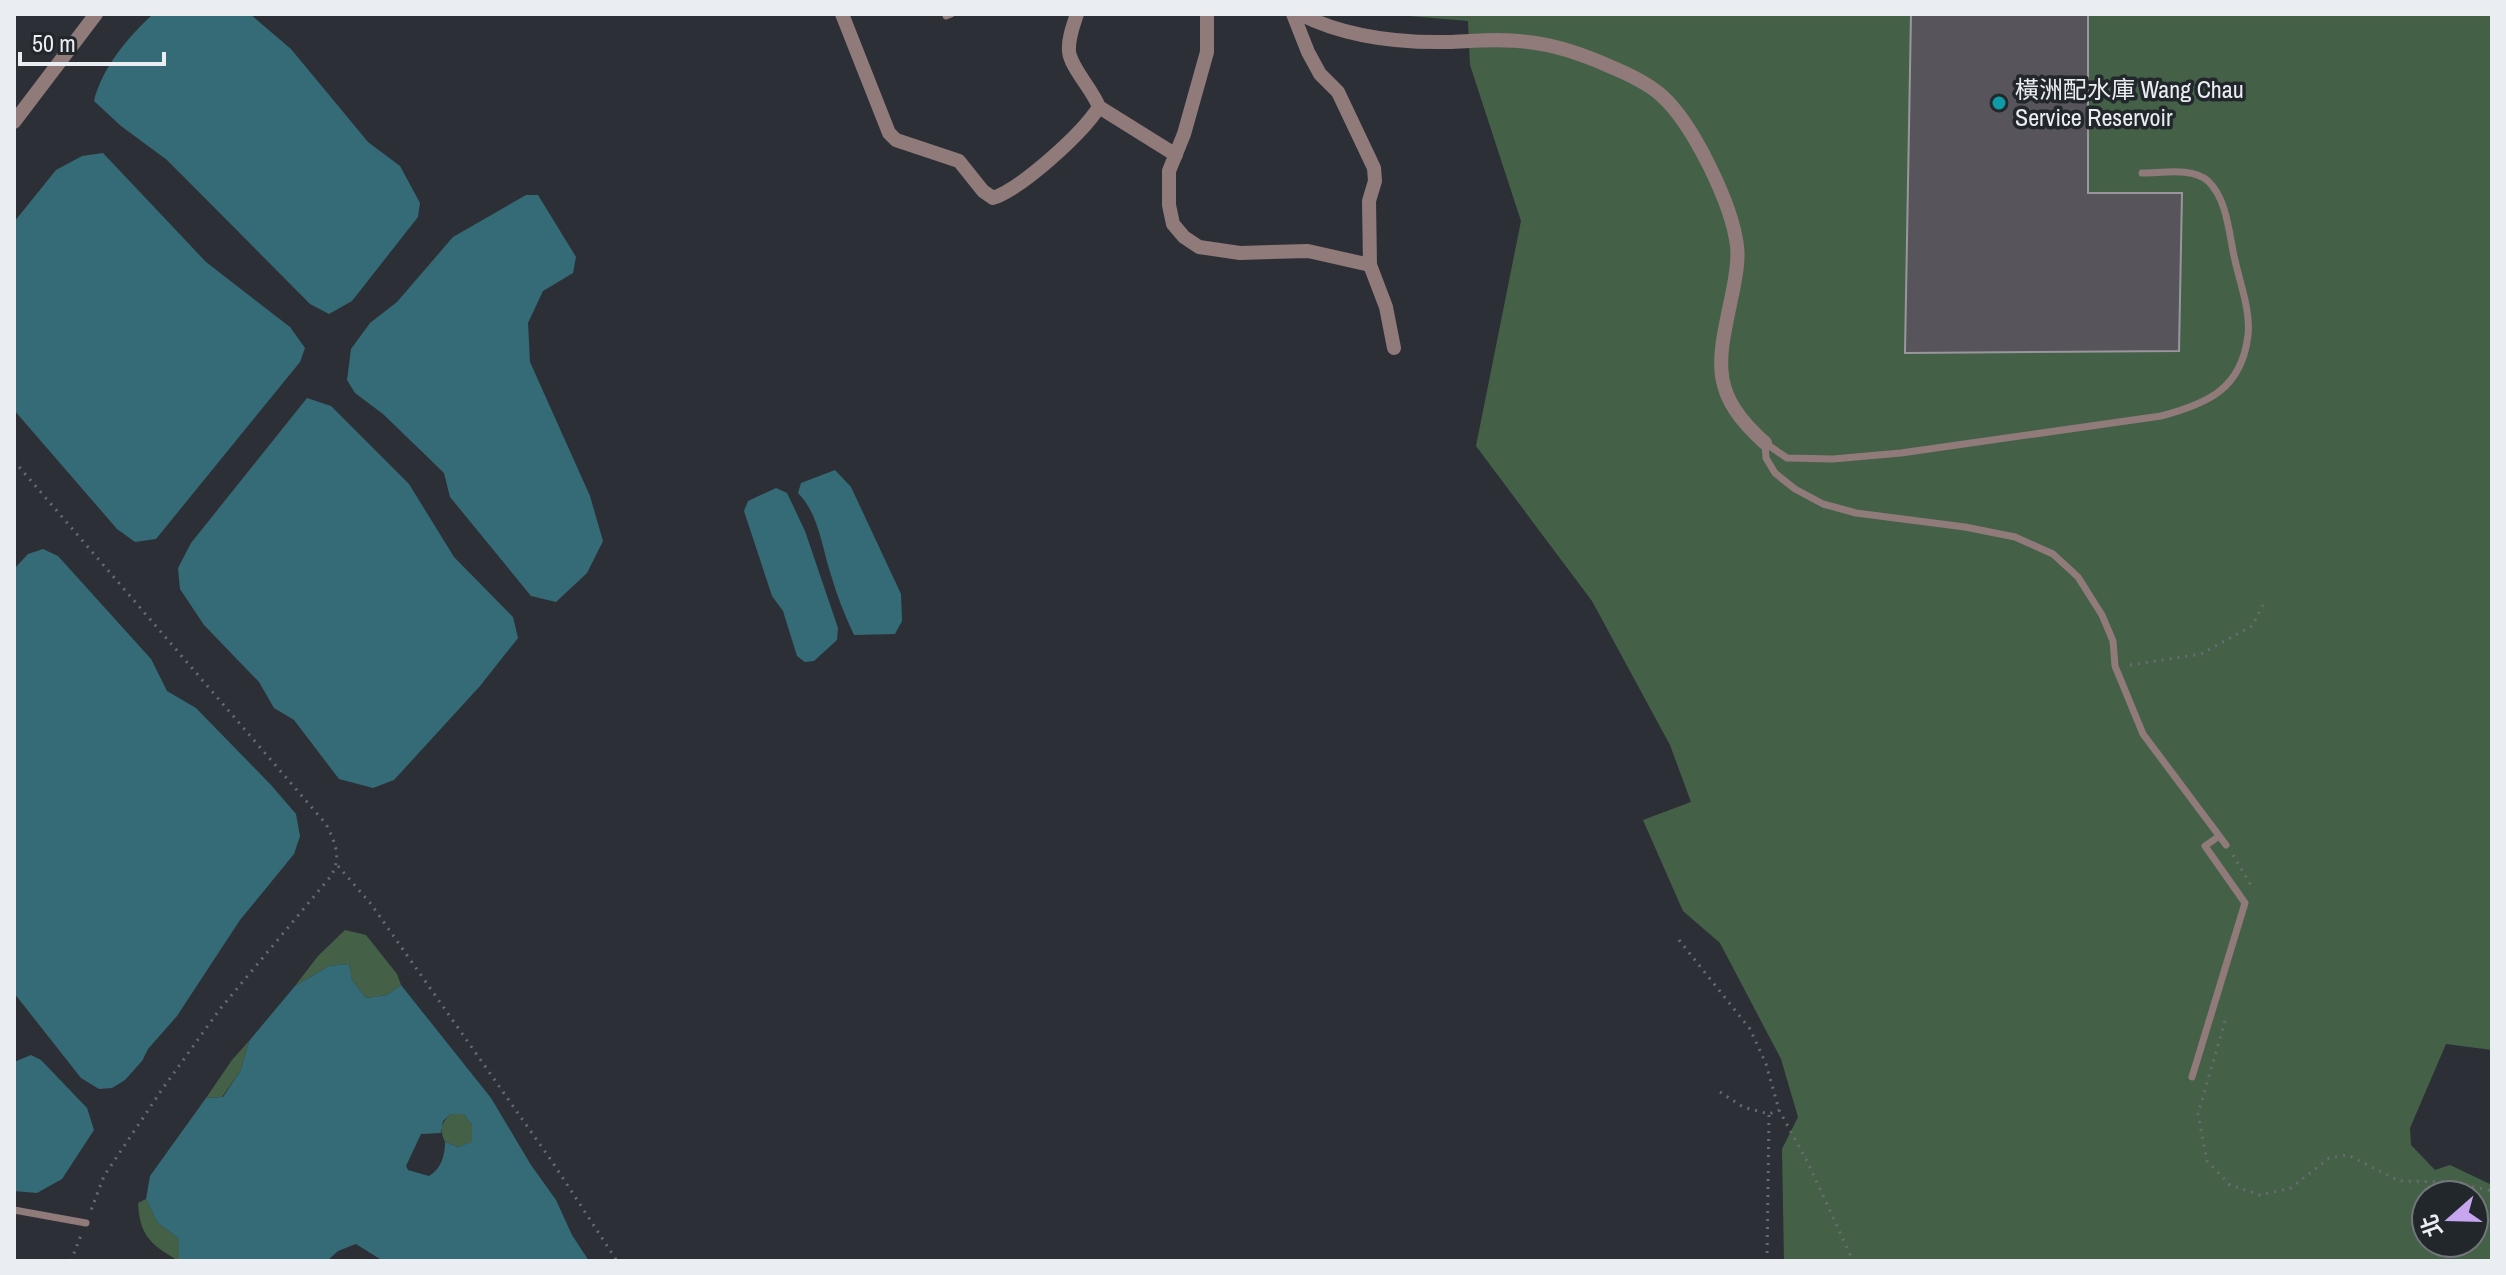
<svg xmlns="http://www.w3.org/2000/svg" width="2506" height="1275" font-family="'Archivo Narrow','Noto Sans TC',sans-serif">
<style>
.green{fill:#446148;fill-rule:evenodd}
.water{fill:#346b76;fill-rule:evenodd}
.building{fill:#57545b;stroke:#9a969e;stroke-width:2}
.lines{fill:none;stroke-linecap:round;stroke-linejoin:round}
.path{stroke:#686c71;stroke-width:3;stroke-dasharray:2 6;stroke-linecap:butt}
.lane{stroke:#907a7a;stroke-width:7}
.street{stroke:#907a7a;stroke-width:14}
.culture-dot{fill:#0f9aa8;stroke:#22272c;stroke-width:3}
.labels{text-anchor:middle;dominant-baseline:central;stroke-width:7;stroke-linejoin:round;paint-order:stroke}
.poi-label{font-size:24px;fill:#eaedf1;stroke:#22272c;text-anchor:start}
</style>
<rect width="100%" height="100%" fill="#2c3036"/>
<g class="green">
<path d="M1386,14H2492V1050L2446,1044L2410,1128L2411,1145L2435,1170L2450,1165L2492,1185V1261H1784L1782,1149L1798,1117L1781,1059L1720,943L1683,911L1643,820L1691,802L1670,745L1592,601L1476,446L1521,221L1470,65L1468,21ZM2426,1195H2474V1243H2426Z"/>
<path d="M345,930L366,935L397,974L401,985L387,995L366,998L352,980L349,964L329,966L295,986L318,956Z"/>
<path d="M249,1041L241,1070L222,1097L206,1098L232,1060Z"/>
<path d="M451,1114H464L472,1125L473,1142L458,1147L445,1142C439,1129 441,1123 451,1114Z"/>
<path d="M146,1199L157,1222L179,1239V1261C150,1244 140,1236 138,1203Z"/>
</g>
<g class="water">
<path d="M153,14H250L291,49L368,142L400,166L420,203L418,217L352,301L329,314L310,304L167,160L121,126L94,101C102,68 128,37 153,14Z"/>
<path d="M103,153L206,262L290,327L305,348L300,362L156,539L135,542L117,529L14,410V222L56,170L82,156Z"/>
<path d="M526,195H538L576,257L573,273L543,291L528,323L530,362L590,496L603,541L587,573L556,602L531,596L450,497L444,473L383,414L355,393L347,380L351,349L370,323L397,302L453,237Z"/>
<path d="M307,398L331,406L409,484L454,557L513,617L518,638L480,686L394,780L373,788L339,779L294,720L274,708L259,682L204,625L180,589L178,568L191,543Z"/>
<path d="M835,470L851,487L901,594L902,621L895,634L854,635C845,616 837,596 831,575C822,548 819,514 798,493L801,483Z"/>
<path d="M776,488L787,493L805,531L838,628L837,640L814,661L805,662L797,656L783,611L772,596L744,511L748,501Z"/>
<path d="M43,549L58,556L151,659L167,691L196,708L271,785L296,814L300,836L294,854L240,920L177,1016L148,1049L142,1061L125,1080L112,1088L99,1089L81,1078L14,993V569L28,554Z"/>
<path d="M349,964L352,980L366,998L387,995L401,985L491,1098L531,1165L556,1200L572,1235L589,1261H383L356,1244L338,1251L327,1261H179V1239L157,1222L146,1199L150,1176L206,1098L223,1097L241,1070L249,1041L295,986L329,966ZM451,1114H464L472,1125V1142L458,1147L445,1142C445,1156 441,1169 429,1176L408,1170L406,1166L421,1134L441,1133L443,1121Z"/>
<path d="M31,1055L41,1060L87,1108L94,1130L62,1179L37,1193L14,1191V1062Z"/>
</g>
<path class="building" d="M1911,14H2088V193H2182L2179,351L1905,353Z"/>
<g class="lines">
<g class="path">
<path d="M14,461L326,824C335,842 342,857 331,876L220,1009L163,1088L104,1176L90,1213"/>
<path d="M2130,665L2201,654L2252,626L2263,605"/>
<path d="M2233,855L2252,887"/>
<path d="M338,866L371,904L553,1163L617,1261"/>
<path d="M1679,940L1750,1029L1766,1064L1779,1110L1808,1163L1853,1261"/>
<path d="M2225,1021L2198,1114L2207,1161L2230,1185L2260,1195L2291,1188L2329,1158L2348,1155L2399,1181L2452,1182L2492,1191"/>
<path d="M1720,1092L1743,1107L1769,1114L1779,1110"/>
<path d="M71,1261L81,1235"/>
<path d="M1767,1261L1769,1114"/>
</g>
<g class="lane">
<path d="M946,16L951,14"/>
<path d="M1765,443L1787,458L1833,459L1901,453L2161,416C2207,404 2242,389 2248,335C2251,311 2239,280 2234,256C2229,233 2227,199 2208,181C2192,167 2163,173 2142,173"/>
<path d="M1765,443L1766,458L1775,473L1795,489L1823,504L1856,513L1965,527L2015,537L2053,554L2078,577L2102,615L2113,641L2115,666L2143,734L2226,845"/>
<path d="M2192,1077L2245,903L2205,846L2215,839"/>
<path d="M14,1210L86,1223"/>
</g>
<g class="street">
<path d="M842,14L889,133L896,140L959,161L983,191L993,198C1022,188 1082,134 1099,107C1093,90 1070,67 1069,51C1068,39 1073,26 1077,14"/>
<path d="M1207,14V52L1184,134L1169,171V205L1173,224L1184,237L1199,247L1240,253L1308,251L1370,265"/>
<path d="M1293,14L1308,52L1320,74L1338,92L1374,168L1375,181L1369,201L1370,265L1386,307L1394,348"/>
<path d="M1300,14C1345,37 1399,43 1448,42C1474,41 1502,38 1528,42C1557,45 1582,54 1609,66C1626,73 1648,83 1662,96C1693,124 1732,204 1737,246C1739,262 1735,280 1732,295C1718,362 1708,392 1765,443"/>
<path d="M1099,107L1176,155"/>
<path d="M14,122L96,14"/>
</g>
</g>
<circle class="culture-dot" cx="1999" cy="103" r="8"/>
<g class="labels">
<g class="poi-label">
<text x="2015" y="89">橫洲配水庫 Wang Chau<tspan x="2015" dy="28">Service Reservoir</tspan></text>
</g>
</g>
<rect width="2506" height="1275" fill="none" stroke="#eaedf1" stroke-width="32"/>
<g transform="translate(2450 1219) rotate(250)"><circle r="38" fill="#22272c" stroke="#72767b" stroke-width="2"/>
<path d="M0-6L14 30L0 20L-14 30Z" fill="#c7a6ef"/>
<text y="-12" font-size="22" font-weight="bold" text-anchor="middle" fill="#eaedf1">北</text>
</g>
<path d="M20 52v12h144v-12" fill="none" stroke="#eaedf1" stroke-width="4"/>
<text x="32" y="52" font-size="24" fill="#eaedf1" stroke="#22272c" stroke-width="6" paint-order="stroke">50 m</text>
</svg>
